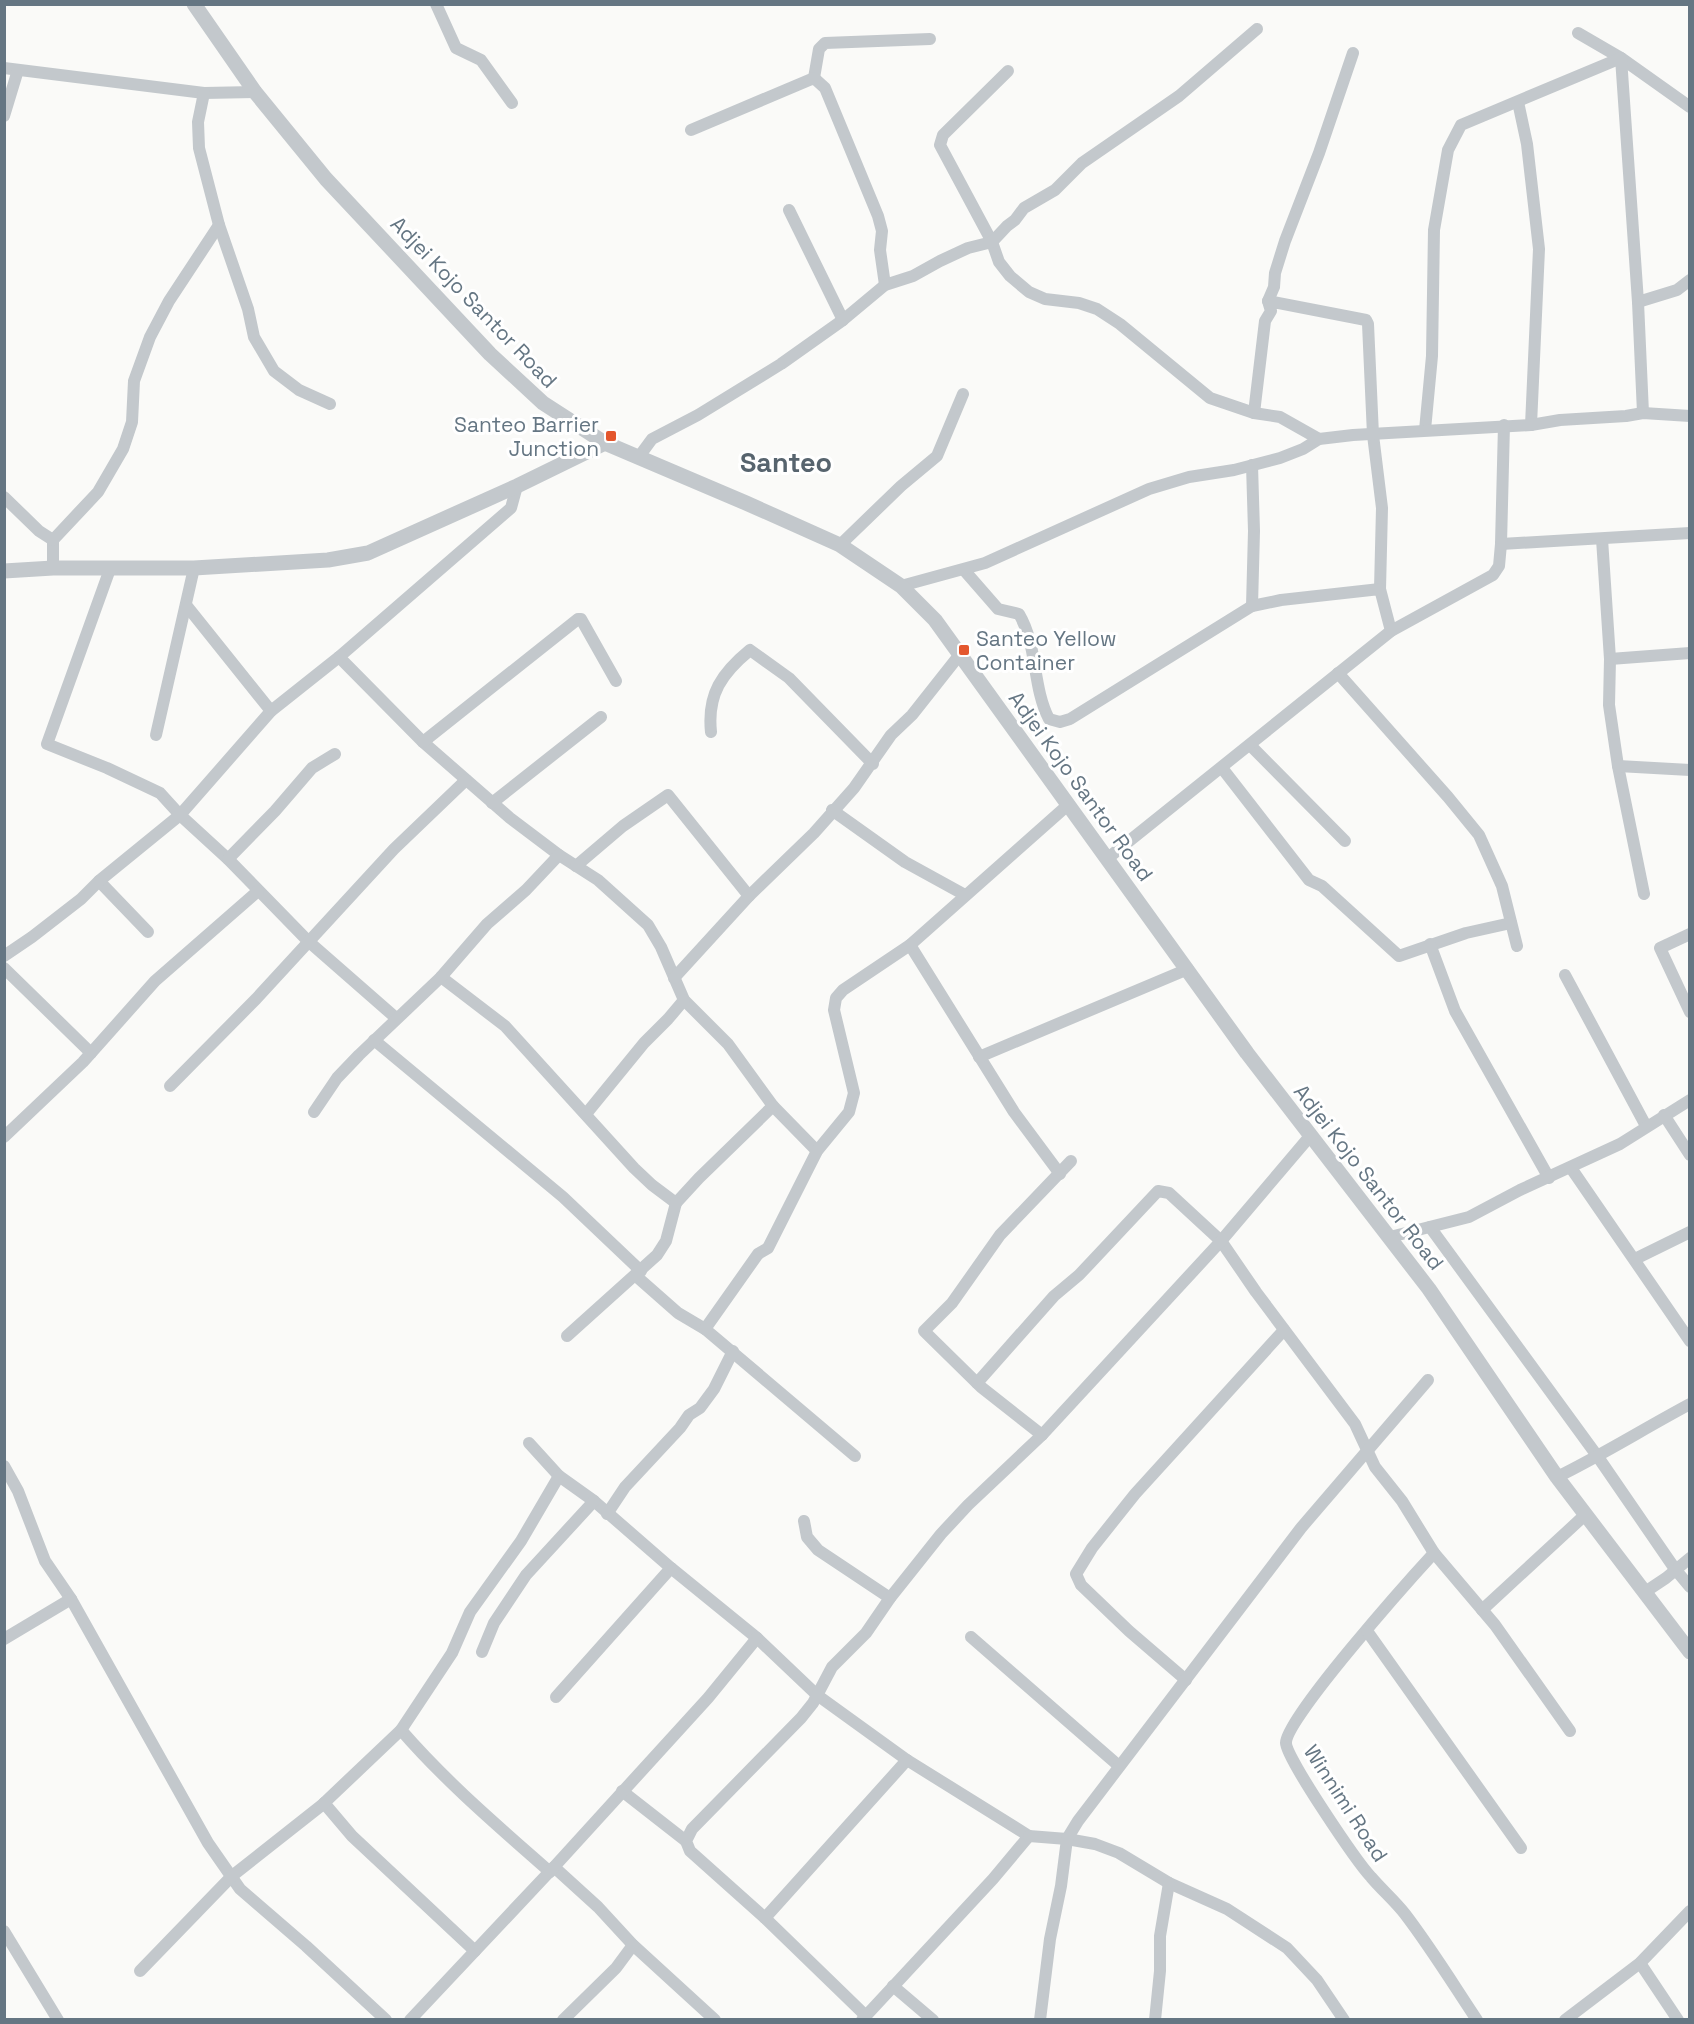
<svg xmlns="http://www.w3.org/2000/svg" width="1694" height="2024" font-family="'Space Grotesk',sans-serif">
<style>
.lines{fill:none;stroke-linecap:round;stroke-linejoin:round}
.minor{stroke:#c3c8cc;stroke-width:12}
.tertiary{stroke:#c3c8cc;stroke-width:15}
.poi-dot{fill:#e4572e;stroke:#fff;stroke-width:2}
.labels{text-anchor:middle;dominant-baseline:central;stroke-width:6;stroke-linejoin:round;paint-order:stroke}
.street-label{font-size:21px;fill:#657683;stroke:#fff}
.poi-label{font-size:21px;fill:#657683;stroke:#fff;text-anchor:end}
.district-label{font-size:27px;font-weight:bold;fill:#57646e;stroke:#fff}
</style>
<rect width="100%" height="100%" fill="#fafaf8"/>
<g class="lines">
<g class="minor">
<path d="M436,4L456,48L481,60L512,103"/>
<path d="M1578,33L1621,58L1690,107"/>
<path d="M4,68L204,93L255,92"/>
<path d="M1008,71L943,135L940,145L992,242L999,262L1010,276L1029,292L1045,299L1079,303L1097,309L1120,324L1210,398L1254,413L1280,417L1319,439"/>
<path d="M814,78L819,49L825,43L930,39"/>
<path d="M204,93L198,122L199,148L219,225L248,309L254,337L274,371L299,390L330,404"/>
<path d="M1518,102L1527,144L1539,249L1531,425"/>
<path d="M4,116L18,70"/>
<path d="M691,130L814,78L825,88L878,216L882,231L880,250L885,285"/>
<path d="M789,210L843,320"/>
<path d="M1268,301L1274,287L1275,273L1285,241L1319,153L1353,53"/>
<path d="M1638,302L1677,290L1690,280"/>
<path d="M1254,413L1265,321L1271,311L1268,301L1366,320L1368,324L1373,435L1382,508L1380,589"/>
<path d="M1425,430L1432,356L1434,230L1448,150L1461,125L1621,58L1638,302L1643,413"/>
<path d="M638,458L652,439L698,415L781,364L843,320L885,285L913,276L940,261L968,248L992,242L1007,226L1015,220L1024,208L1055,190L1082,163L1179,96L1257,29"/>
<path d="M1252,465L1254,531L1252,606"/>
<path d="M4,497L39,531L53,540V568"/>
<path d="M1602,539L1610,659L1609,705L1618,766L1644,894"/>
<path d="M53,540L98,492L123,449L132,422L134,381L150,337L169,301L219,225"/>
<path d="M1501,544L1690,533"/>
<path d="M840,545L901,486L937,456L963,394"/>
<path d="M110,569L47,744L107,768L160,793L180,815L228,859L308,941L396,1018"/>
<path d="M964,570L998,609L1019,614C1038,646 1032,686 1049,719L1060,722L1070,719L1252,606L1281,600L1380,589L1391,631"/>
<path d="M901,586L985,563L1149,489L1189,477L1234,470L1280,458L1303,449L1319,439L1353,435L1531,425L1560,420L1626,416L1643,413L1690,416"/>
<path d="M186,605L271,711"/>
<path d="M339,657L423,742L510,818L559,855L598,880L648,925L661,947L684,1000L728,1044L773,1106L817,1151"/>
<path d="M1610,659L1690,653"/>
<path d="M1338,673L1448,797L1479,835L1502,886L1517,946"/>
<path d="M711,732C707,694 722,673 750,650L789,678L873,764"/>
<path d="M156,735L194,568"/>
<path d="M423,742L578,619H581L616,681"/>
<path d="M1250,745L1345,841"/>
<path d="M1618,766L1690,770"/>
<path d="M1222,768L1309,880L1322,886L1399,956L1466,933L1511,923"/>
<path d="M492,803L601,717"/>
<path d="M832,810L905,862L965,895"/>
<path d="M1108,858L1391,631L1493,575L1499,566L1501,544L1504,425"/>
<path d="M228,859L275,811L312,768L335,754"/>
<path d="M576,866L623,826L668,795L749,896"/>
<path d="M99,881L148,932"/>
<path d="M1690,934L1660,948L1690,1012"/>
<path d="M1430,944L1455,1011L1549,1178"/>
<path d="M910,945L1014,1112L1060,1174"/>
<path d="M4,956L32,937L81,899L99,881L180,815L271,711L339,657L511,508L517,486"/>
<path d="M4,968L91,1053"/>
<path d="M1565,975L1646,1126"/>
<path d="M441,977L505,1026L634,1168L652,1185L676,1203L699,1178L773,1106"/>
<path d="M674,978L749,896L814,833L854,788L891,735L912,715L961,653"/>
<path d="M374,1040L563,1197L641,1271"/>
<path d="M979,1057L1188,969"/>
<path d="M170,1086L256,999L394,849L466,780"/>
<path d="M314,1112L337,1078L359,1055L441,977L487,924L526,890L559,855"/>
<path d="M586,1114L644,1043L668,1019L684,1000"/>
<path d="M1664,1115L1690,1155"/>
<path d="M4,1137L83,1062L155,981L258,891"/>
<path d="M1571,1168L1690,1341"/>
<path d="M1430,1227L1598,1457L1675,1569L1690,1587"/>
<path d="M1390,1237L1469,1217L1520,1190L1620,1144L1690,1100"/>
<path d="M1635,1259L1690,1232"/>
<path d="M636,1276L678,1313L705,1329"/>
<path d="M567,1336L657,1255L666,1241L676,1203"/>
<path d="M977,1383L1054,1296L1079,1275L1158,1191L1169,1193L1221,1241L1256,1292L1355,1424L1375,1467L1402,1501L1434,1553L1495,1625L1570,1731"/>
<path d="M1042,1435L981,1387L924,1331L952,1303L1000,1235L1071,1161"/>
<path d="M529,1443L559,1476L594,1501L671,1568L757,1638L817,1695L907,1760L1029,1836L993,1879L862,2020"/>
<path d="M855,1456L705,1329L758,1254L768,1248L817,1151L849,1112L854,1093L834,1010L836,998L843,990L910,945L1069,804"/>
<path d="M4,1466L18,1491L45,1561L71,1599"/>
<path d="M1557,1477C1602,1455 1645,1428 1690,1404"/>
<path d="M607,1514L625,1487L680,1428L689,1415L700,1408L714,1389L733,1351"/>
<path d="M804,1521L807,1537L818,1550L890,1598"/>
<path d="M1434,1553C1411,1578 1285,1719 1286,1743C1286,1758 1357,1862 1371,1877C1382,1890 1395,1901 1405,1914C1431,1948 1453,1984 1477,2020"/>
<path d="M1645,1592L1666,1578L1690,1558"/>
<path d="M1482,1610L1585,1515"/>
<path d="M1367,1631L1521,1848"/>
<path d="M971,1637L1119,1766"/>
<path d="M4,1639L71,1599L208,1843L240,1889L306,1946L386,2020"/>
<path d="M482,1652L494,1623L526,1575L594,1501"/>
<path d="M1186,1680L1129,1631L1081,1585L1076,1574L1092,1548L1135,1494L1284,1330"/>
<path d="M556,1697L671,1568"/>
<path d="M401,1730C446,1782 498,1826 550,1872"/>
<path d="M622,1791L686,1841"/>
<path d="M324,1803L352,1836L475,1951"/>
<path d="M1029,1836L1067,1839L1095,1844L1119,1853L1169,1883L1227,1909L1287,1948L1317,1980L1344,2020"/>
<path d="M554,1867L598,1907L633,1945L715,2020"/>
<path d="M765,1918L907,1760"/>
<path d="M4,1931L58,2020"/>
<path d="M1640,1963L1678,2020"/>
<path d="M140,1971L232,1876L322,1805L401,1730L452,1653L470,1612L521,1541L559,1476"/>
<path d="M893,1986L933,2020"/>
<path d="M865,2015L765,1918L690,1851L686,1841L692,1829L801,1718L813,1703L832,1667L866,1633L890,1598L941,1534L968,1505L1042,1435L1221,1241L1311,1135"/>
<path d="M410,2020L554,1867L708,1698L757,1638"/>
<path d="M563,2020L616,1968L633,1945"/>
<path d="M1040,2020L1050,1939L1061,1886L1067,1839L1078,1821L1301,1528L1428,1380"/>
<path d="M1155,2020L1160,1971V1936L1169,1883"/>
<path d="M1565,2020L1640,1963L1690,1911"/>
</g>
<g class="tertiary">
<path d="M194,4L255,92L326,179L490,354L543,403L605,443L746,503L840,545L901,586L935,620L1247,1053L1429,1289L1557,1477L1690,1652"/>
<path d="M4,571L53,568H194L328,560L368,553L517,486L605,443"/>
</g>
</g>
<g class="poi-dot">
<rect x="605" y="430" width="12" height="12" rx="3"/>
<rect x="958" y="644" width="12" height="12" rx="3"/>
</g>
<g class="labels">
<g class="street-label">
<text transform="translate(474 302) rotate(46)">Adjei Kojo Santor Road</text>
<text transform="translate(1081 786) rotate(54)">Adjei Kojo Santor Road</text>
<text transform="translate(1369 1177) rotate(52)">Adjei Kojo Santor Road</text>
<text transform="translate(1346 1803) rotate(57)">Winnimi Road</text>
</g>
<g class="poi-label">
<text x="599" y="424">Santeo Barrier<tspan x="599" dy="24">Junction</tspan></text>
<text x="976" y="638" text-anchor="start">Santeo Yellow<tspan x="976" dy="24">Container</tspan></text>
</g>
<g class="district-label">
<text x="786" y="462">Santeo</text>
</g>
</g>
<rect width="1694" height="2024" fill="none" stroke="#657683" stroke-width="12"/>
</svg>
